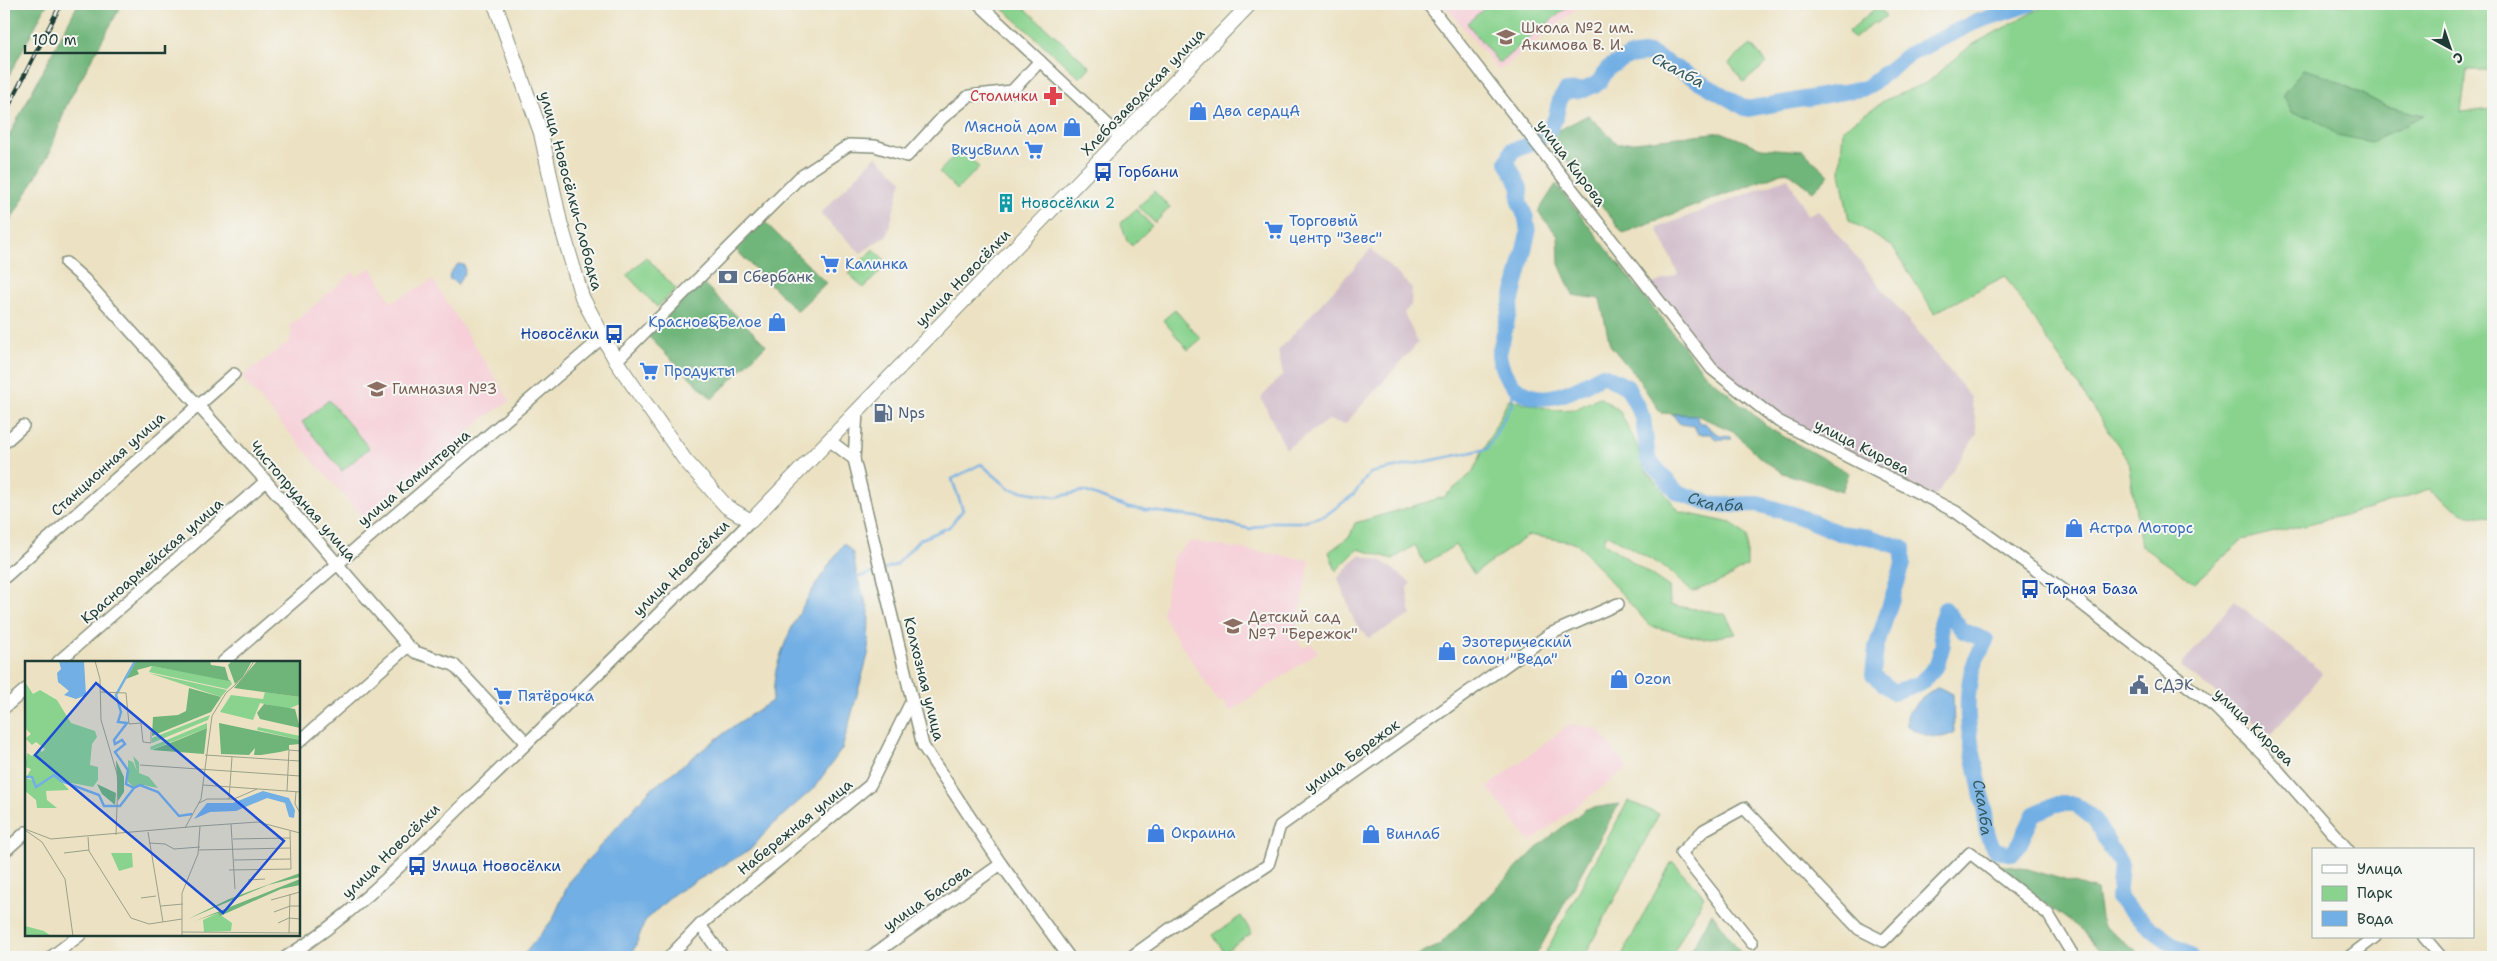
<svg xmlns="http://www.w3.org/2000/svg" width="2497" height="961" font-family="'Shantell Sans',sans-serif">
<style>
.built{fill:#f6cfd8}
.industrial{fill:#d1bdca}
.green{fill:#8ad38f;stroke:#548862;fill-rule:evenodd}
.forest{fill:#6fb57a;stroke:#477957}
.water{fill:#72afe4;stroke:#48768c}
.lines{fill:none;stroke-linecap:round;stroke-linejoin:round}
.stream{stroke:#72afe4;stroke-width:2.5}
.river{stroke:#72afe4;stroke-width:16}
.minor-casing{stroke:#86907c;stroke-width:14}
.major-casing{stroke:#86907c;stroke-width:16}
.minor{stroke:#fff;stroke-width:11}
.major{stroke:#fff;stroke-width:14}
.rail-casing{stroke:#1f3d34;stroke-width:4.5}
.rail{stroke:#f6f6f2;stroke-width:2.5;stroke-dasharray:8;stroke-linecap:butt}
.labels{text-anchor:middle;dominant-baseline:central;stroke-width:4;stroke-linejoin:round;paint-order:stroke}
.education-label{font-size:15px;fill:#785e54;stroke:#f6f6f2;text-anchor:start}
.street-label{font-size:15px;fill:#1f3d34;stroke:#f6f6f2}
.health-label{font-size:15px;fill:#be3a42;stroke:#f6f6f2;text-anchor:end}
.shop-label{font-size:15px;fill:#366cbe;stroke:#f6f6f2;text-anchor:start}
.transit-label{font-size:15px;fill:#164399;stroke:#f6f6f2;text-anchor:start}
.culture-label{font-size:15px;fill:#0d838f;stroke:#f6f6f2;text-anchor:start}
.service-label{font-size:15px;fill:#4e5e75;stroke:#f6f6f2;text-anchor:start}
.water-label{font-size:16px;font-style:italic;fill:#345a60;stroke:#f6f6f2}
.inset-river{fill:none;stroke:#72afe4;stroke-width:2.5}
.inset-road{fill:none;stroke:#9aa08a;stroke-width:1}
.view{fill:#1d4ed8;fill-opacity:0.15;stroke:#1d4ed8;stroke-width:2.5}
.inset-edge{fill:none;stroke:#1f3d34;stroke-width:2.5}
</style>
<rect width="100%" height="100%" fill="#f6f6f2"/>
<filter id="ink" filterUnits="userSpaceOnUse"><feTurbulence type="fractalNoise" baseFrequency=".02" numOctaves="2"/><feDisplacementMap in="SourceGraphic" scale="10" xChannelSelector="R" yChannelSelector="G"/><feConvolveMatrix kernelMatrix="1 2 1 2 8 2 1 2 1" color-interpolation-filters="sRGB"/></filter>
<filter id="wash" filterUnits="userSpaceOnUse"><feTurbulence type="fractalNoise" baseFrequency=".0096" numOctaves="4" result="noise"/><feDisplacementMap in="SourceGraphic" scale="20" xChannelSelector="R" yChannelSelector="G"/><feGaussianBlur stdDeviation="1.12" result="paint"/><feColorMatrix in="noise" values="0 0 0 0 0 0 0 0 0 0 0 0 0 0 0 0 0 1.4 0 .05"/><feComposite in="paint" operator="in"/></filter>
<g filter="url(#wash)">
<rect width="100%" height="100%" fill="#ece2c3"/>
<g class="built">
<path d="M1444,4H1583L1499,71Z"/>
<path d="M371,267L391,302L433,280L510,401L485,417L365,520L241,377L289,342L292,331L289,327L353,272L356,277Z"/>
<path d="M1191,541L1310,560L1295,637L1303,648L1311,643L1318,652L1230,712L1223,701L1218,702L1162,615L1173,556Z"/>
<path d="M1570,724L1598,729L1627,768L1530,842L1487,787Z"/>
</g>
<g class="industrial">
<path d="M876,156L902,180L887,235L861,253L820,214Z"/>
<path d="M1788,178L1807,215L1818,210L1970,396L1975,417L1977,434L1935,497L1782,420L1715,368L1648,286L1678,274L1657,228Z"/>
<path d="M1371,249L1412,288L1411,305L1404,313L1418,343L1345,424L1328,420L1286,449L1261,398L1283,374L1278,351Z"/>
<path d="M1359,555L1382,561L1411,583L1407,590L1411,615L1369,638L1355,623L1338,578Z"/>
<path d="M2234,601L2323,673L2271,735L2181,666Z"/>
</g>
<g class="green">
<path d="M998,4H1020L1090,67L1080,78Z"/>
<path d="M1490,4H1571L1499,63L1467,23Z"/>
<path d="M2048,4H2493V70H2467L2461,112L2493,109V518L2463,514L2429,489L2369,509L2242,540L2195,583L2141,546L2128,460L2005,276L1934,313L1893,247L1849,220L1840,172L1843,129L1885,100L1928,82L1970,46ZM2327,76L2385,106L2423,115L2337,135L2314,118Z"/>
<path d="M1878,6L1886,16L1876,24L1874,22L1854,39L1848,32Z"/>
<path d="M1751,45L1767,63L1744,82L1729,63Z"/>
<path d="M961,149L979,167L957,190L939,172Z"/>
<path d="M1154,191L1170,207L1155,223L1138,207Z"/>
<path d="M1136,209L1152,226L1132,246L1127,240L1121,223Z"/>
<path d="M873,249L888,263L864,288L849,274Z"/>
<path d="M646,257L676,289L657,307L627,275Z"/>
<path d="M1175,310L1201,339L1188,350L1163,320Z"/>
<path d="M1599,397L1619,410L1636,443L1644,468L1680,512L1731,523L1747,536V566L1726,579L1692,592L1669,570L1607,534L1603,542L1669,587L1670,605L1725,614L1736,634L1703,639L1650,626L1577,543L1529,535L1474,574L1455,545L1425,564L1415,545L1393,559L1358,549L1336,571L1329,552L1350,536L1355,523L1444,497L1472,473L1509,399L1554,410L1576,409Z"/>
<path d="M329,400L369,448L342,471L302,422Z"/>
<path d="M1628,801L1659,814L1584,957H1543Z"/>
<path d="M1672,861L1704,896L1671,957H1621Z"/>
<path d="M1241,916L1252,933L1224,952L1213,935Z"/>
</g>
<g class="forest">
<path d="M4,4H47L4,85Z"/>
<path d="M78,4H122L66,106L50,152L4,232V145Z"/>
<path d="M2304,69L2327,76L2385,106L2424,115L2371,142L2337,135L2314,118L2292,113L2283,94Z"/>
<path d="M1588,115L1618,144L1721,132L1761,148L1803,151L1829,175L1813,191L1787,171L1623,233L1548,136Z"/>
<path d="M1556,184L1705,374L1772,430L1849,473L1842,491L1783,473L1760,458L1733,431L1696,415L1661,413L1636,376L1610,345L1600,299L1573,295L1559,264L1558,236L1538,212Z"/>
<path d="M763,220L826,283L797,311L735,249Z"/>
<path d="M701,281L766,345L712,399L647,335Z"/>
<path d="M1619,804L1535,957H1413L1438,946L1541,844L1586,809Z"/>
<path d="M1992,864L2028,869L2097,890L2102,925L2138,952L2141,957H2105L2083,931Z"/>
<path d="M1712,913L1744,957H1688Z"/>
</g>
<g class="water">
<path d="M458,264L464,265L465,272L457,285L455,281L449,279L450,273Z"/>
<path d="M1672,414L1696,415L1699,423H1705L1711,430L1722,436L1727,435L1732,439H1716L1710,434H1698L1694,426L1680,424Z"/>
<path d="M844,543L853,553L857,577L869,611L868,655L842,749L814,788L772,825L750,850L675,893L645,921L633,952L624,957H522L553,919L570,880L650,790L735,725L772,701C774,689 774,675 778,663C791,620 818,580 844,543Z"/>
<path d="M1938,687L1953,694L1954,732C1938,743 1922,734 1907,726V714L1921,699Z"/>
</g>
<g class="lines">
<g class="stream">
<path d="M884,569L896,565L919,540L949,527L963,510L952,479L981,464L1010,489L1056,497L1084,491L1129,508L1204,518L1250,529L1271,522H1300L1326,515L1353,495L1370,473L1487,449L1512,404L1513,387"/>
<path d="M855,578L879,571"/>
</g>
<path class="river" id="s1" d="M2030,4L1973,23L1908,55L1866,88L1747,109L1650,53L1629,56L1608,68L1600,82L1584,90L1566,91C1556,103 1560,105 1555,119C1550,135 1528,147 1512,150L1507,162L1520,188L1519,202L1526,218L1528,233L1499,354C1503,385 1528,405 1560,395C1575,391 1589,382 1603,375L1627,387L1643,418L1648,459L1677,492L1715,505L1758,504L1793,514L1839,533L1870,537L1903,548V564L1876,648L1873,675L1894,692L1921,683L1937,665L1943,644L1940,625L1945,609L1963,631L1986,640C1982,650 1974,660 1972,671C1960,718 1976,761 1984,807C1988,827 1983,831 1995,850L2012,854L2020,843L2034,814L2056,804H2075L2094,819L2121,865L2118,898L2150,928L2190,957"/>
</g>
</g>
<g filter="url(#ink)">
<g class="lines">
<g class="minor-casing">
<g id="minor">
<path d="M979,4L1122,138"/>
<path d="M1428,4L1712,369L1778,421L1956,512L2073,597L2216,708L2274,766L2348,850"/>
<path d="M66,263L84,279L266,481L408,646L415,652L454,665L527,743"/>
<path d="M616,361L800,177L849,145L875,146L907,156L942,118L969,96L1012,91L1040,61"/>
<path d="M857,412L854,459L923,746L1001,864L1069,957"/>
<path d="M829,440L854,459"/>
<path d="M4,443L23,426"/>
<path d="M4,578L234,374"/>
<path d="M58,662L266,481"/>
<path d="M223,662L603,337"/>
<path d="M4,708L26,689"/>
<path d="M299,742L408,646"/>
<path d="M4,852L26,832"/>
<path d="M700,925L723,957"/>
<path d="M2424,937L2441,957"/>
<path d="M1752,943L1681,853L1704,830L1744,808L1859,929L1883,941L1970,853L2048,914L2074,957"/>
<path d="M51,957L80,935"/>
<path d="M286,957C357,913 411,855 471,797C566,706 659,614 751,521"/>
<path d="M669,957L700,925L870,785L912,700"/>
<path d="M870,957L1001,864"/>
<path d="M1131,957L1181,921L1268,865L1280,826L1550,634L1618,604"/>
<path d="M2349,957L2375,937"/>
</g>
</g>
<g class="major-casing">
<path id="major" d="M495,4L541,133L560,222L582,297L616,361L685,460L727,507L751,521L1250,4"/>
</g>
<use href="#minor" class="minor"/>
<use href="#major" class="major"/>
<g class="rail-casing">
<path id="rail" d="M4,115L61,4"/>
</g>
<use href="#rail" class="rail"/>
</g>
</g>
<defs>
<g id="school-bare" transform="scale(1.5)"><path d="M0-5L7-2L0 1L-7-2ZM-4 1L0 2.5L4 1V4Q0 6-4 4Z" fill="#8d6e63" stroke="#f6f6f2" stroke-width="2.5" paint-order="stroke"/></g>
<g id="pharmacy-bare" transform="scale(1.5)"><path d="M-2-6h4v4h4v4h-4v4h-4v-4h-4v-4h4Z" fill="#e0444e" stroke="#f6f6f2" stroke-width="2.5" paint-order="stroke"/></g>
<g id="shop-bare" transform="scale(1.5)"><path d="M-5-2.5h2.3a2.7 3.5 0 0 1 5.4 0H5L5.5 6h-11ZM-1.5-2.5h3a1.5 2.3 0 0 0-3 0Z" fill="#3f7fe0" stroke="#f6f6f2" stroke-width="2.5" paint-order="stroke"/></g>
<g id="supermarket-bare" transform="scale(1.5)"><path d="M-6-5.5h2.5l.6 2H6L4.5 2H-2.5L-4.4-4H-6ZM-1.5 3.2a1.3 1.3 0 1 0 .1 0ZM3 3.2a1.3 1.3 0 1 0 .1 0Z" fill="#3f7fe0" stroke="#f6f6f2" stroke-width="2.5" paint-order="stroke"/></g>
<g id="bus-bare" transform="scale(1.5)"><path d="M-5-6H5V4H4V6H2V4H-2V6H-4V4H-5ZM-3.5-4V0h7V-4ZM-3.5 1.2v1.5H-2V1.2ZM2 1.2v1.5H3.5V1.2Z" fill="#1a4fb4" stroke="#f6f6f2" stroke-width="2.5" paint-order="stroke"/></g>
<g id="building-bare" transform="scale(1.5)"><path d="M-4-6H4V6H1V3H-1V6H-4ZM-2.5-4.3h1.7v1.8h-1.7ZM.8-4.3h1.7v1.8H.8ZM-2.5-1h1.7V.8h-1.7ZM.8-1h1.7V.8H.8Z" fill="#0f9aa8" stroke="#f6f6f2" stroke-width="2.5" paint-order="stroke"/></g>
<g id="bank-bare" transform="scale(1.5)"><path d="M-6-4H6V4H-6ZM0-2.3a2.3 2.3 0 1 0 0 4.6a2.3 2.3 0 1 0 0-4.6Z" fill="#5c6f8a" stroke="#f6f6f2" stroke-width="2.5" paint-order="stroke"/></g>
<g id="fuel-bare" transform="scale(1.5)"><path d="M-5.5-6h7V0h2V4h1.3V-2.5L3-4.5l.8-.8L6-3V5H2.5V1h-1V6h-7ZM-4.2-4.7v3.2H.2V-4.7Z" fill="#5c6f8a" stroke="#f6f6f2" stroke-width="2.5" paint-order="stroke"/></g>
<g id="civic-bare" transform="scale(1.5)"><path d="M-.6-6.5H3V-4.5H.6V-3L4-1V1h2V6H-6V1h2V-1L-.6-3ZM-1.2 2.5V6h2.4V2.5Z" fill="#5c6f8a" stroke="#f6f6f2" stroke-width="2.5" paint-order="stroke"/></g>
</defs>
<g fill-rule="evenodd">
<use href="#school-bare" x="1506" y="37"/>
<use href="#pharmacy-bare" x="1053" y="96"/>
<use href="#shop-bare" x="1198" y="111"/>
<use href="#shop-bare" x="1072" y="127"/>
<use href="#supermarket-bare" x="1034" y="150"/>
<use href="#bus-bare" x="1103" y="172"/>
<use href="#building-bare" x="1006" y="203"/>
<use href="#supermarket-bare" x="1274" y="230"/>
<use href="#supermarket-bare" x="830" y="264"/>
<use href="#bank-bare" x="728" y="277"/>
<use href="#shop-bare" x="777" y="322"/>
<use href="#bus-bare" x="614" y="334"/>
<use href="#supermarket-bare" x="649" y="371"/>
<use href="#school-bare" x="377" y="389"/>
<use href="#fuel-bare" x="883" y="413"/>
<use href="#shop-bare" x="2074" y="528"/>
<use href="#bus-bare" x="2030" y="589"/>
<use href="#school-bare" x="1233" y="626"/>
<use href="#shop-bare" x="1447" y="651"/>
<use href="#shop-bare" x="1619" y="679"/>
<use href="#civic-bare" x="2139" y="685"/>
<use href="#supermarket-bare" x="503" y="696"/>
<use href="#shop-bare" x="1156" y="833"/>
<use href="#shop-bare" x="1371" y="834"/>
<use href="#bus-bare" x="417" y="866"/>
</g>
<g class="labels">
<g class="education-label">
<text x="1521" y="28">Школа №2 им.<tspan x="1521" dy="17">Акимова В. И.</tspan></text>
<text x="392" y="389">Гимназия №3</text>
<text x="1248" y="617">Детский сад<tspan x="1248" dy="17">№7 "Бережок"</tspan></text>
</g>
<g class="street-label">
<text transform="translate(1143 92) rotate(-46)">Хлебозаводская улица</text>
<text transform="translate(1571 163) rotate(53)">улица Кирова</text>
<text transform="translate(571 191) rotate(75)">улица Новосёлки-Слободка</text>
<text transform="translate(963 278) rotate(-46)">улица Новосёлки</text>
<text transform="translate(1862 447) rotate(27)">улица Кирова</text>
<text transform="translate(108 464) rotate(-42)">Станционная улица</text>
<text transform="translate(414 478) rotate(-40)">улица Коминтерна</text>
<text transform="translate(303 501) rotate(49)">Чистопрудная улица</text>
<text transform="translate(152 561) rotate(-41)">Красноармейская улица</text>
<text transform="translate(681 568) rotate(-45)">улица Новосёлки</text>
<text transform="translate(924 679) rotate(76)">Колхозная улица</text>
<text transform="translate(2254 727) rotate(44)">улица Кирова</text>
<text transform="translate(1352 756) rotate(-36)">улица Бережок</text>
<text transform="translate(795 827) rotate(-39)">Набережная улица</text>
<text transform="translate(391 851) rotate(-44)">улица Новосёлки</text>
<text transform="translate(927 898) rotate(-35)">улица Басова</text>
</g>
<g class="health-label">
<text x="1038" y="96">Столички</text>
</g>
<g class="shop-label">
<text x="1213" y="111">Два сердцА</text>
<text x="1057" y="127" text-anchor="end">Мясной дом</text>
<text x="1019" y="150" text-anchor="end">ВкусВилл</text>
<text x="1289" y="221">Торговый<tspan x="1289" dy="17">центр "Зевс"</tspan></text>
<text x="845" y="264">Калинка</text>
<text x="762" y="322" text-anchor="end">Красное&amp;Белое</text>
<text x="664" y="371">Продукты</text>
<text x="2089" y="528">Астра Моторс</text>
<text x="1462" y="642">Эзотерический<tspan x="1462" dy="17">салон "Веда"</tspan></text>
<text x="1634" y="679">Ozon</text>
<text x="518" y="696">Пятёрочка</text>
<text x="1171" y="833">Окраина</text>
<text x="1386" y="834">Винлаб</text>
</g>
<g class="transit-label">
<text x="1118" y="172">Горбани</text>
<text x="599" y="334" text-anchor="end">Новосёлки</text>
<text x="2045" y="589">Тарная База</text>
<text x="432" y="866">Улица Новосёлки</text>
</g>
<g class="culture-label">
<text x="1021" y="203">Новосёлки 2</text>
</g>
<g class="service-label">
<text x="743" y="277">Сбербанк</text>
<text x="898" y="413">Nps</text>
<text x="2154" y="685">СДЭК</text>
</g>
<g class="water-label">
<text transform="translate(1678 70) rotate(28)">Скалба</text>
<text stroke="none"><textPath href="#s1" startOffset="1135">Скалба</textPath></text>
<text stroke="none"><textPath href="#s1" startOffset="1824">Скалба</textPath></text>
</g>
</g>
<g transform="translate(25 661)">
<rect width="275" height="275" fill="#ece2c3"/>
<path d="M127,5L205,19L207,23L202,28L124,11ZM124,12L202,29L196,36ZM0,21L8,33L15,29L32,39L46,62L70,70L72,76L67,83L65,104L73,106V119L68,126L36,120L44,129L21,130L22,139L32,147H12L11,139L0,130V117L8,119L2,115L6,108L0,106L2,92L7,95L14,88L17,91L20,88L11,81L7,84L0,77V70L1,77L6,73L0,67ZM240,31L275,36V43L263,48L235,42L228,59L195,51L206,34L238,38ZM185,54L183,59L127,82V77ZM182,62V67L126,89L125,86ZM233,66L275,75V79L232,69ZM108,95L114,101V112L124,116L133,127L118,124L110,127L103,121V99L108,101L112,110ZM86,192H107L108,206L94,210ZM193,252L207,262L206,270L179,271L178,259ZM0,265L19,270L26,275H4L0,273Z" fill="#8ad38f"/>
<path d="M111,0H185L186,4L200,6L204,20L127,5L112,9L114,13L101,18ZM207,0H227L218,16L210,23L203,4ZM232,0H275V36L209,27ZM164,27L196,36L186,51L127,75L128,56L153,54L161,50ZM239,43L270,48L275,67L235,58L232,52ZM194,62L275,79V83L264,84V89L255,91L236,94H229L230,87L224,94L196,93ZM182,67L179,93L127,89L158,77ZM91,99L99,116V131L93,140ZM72,123L91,132L90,144L77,133ZM275,212V216L243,224L163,258L204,238ZM275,218V224L256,228L195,255L193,252L170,260Z" fill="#6fb57a"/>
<path d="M34,0H59L61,34L51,38L39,34L44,30L33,21L32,12L36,8ZM238,130L264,137L270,149L269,157L264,156L260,142L242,137L211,150L185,151L169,158L182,142H208Z" fill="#72afe4"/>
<path class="inset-river" d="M0,116H7L11,126L29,114L36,120L74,134L79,145H95L109,127L101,123L103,109L90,91L100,83L97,79L90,83L89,79L102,62L93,61L96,51L91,34L110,0M109,127L115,124L133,131L154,155L167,153"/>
<path class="inset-road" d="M70,0L75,18L76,59L93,116L91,174M75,31L101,32L104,63L116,62L118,81L126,82V70M180,94L275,100M115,104L275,115M178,124L275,131M262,130L264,89L275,90M271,131L270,143L275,152M204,138L207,96M174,142L182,138H209L232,128M206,163L210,228M175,165L233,161L275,172M160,167L176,138L187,55L201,32L219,16L229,0M0,168L26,178L175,165L173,193L157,232V275M0,169L17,181L40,218L48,275M123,171L138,261M63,176L64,190L106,257L124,263L157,258M208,178L265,177M124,182L140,183L149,188L175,186M174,189L265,187M39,192L64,189M209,199L266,198M204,209L266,208L265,170M223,219L240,218M116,237L131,235M246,239L275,231M136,245L158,243M249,251L265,245H275M253,262L264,257L275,258M157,271L275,272M264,272L265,233"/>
<path class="view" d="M71,22L259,180L198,252L10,94Z"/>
<rect width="275" height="275" class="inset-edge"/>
</g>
<rect width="2497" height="961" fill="none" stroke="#f6f6f2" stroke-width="20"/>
<rect x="2312" y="848" width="162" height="90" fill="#f6f6f2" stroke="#a0aca6"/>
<rect x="2322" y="865" width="25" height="8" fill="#ffffff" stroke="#a0aca6"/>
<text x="2357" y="874" font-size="15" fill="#1f3d34">Улица</text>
<rect x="2322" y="886" width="25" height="15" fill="#8ad38f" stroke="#a0aca6"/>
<text x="2357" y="898" font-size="15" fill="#1f3d34">Парк</text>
<rect x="2322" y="911" width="25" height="15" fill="#72afe4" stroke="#a0aca6"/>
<text x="2357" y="924" font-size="15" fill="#1f3d34">Вода</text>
<g transform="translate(2450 48) rotate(140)" stroke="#f6f6f2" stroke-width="4" paint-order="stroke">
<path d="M0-4L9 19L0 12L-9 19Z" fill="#1f3d34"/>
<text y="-8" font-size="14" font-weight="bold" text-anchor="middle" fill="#1f3d34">С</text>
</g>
<path d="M25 45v8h140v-8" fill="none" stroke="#1f3d34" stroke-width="2.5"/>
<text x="32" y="45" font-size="15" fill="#1f3d34" stroke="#f6f6f2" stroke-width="4" paint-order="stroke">100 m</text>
</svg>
